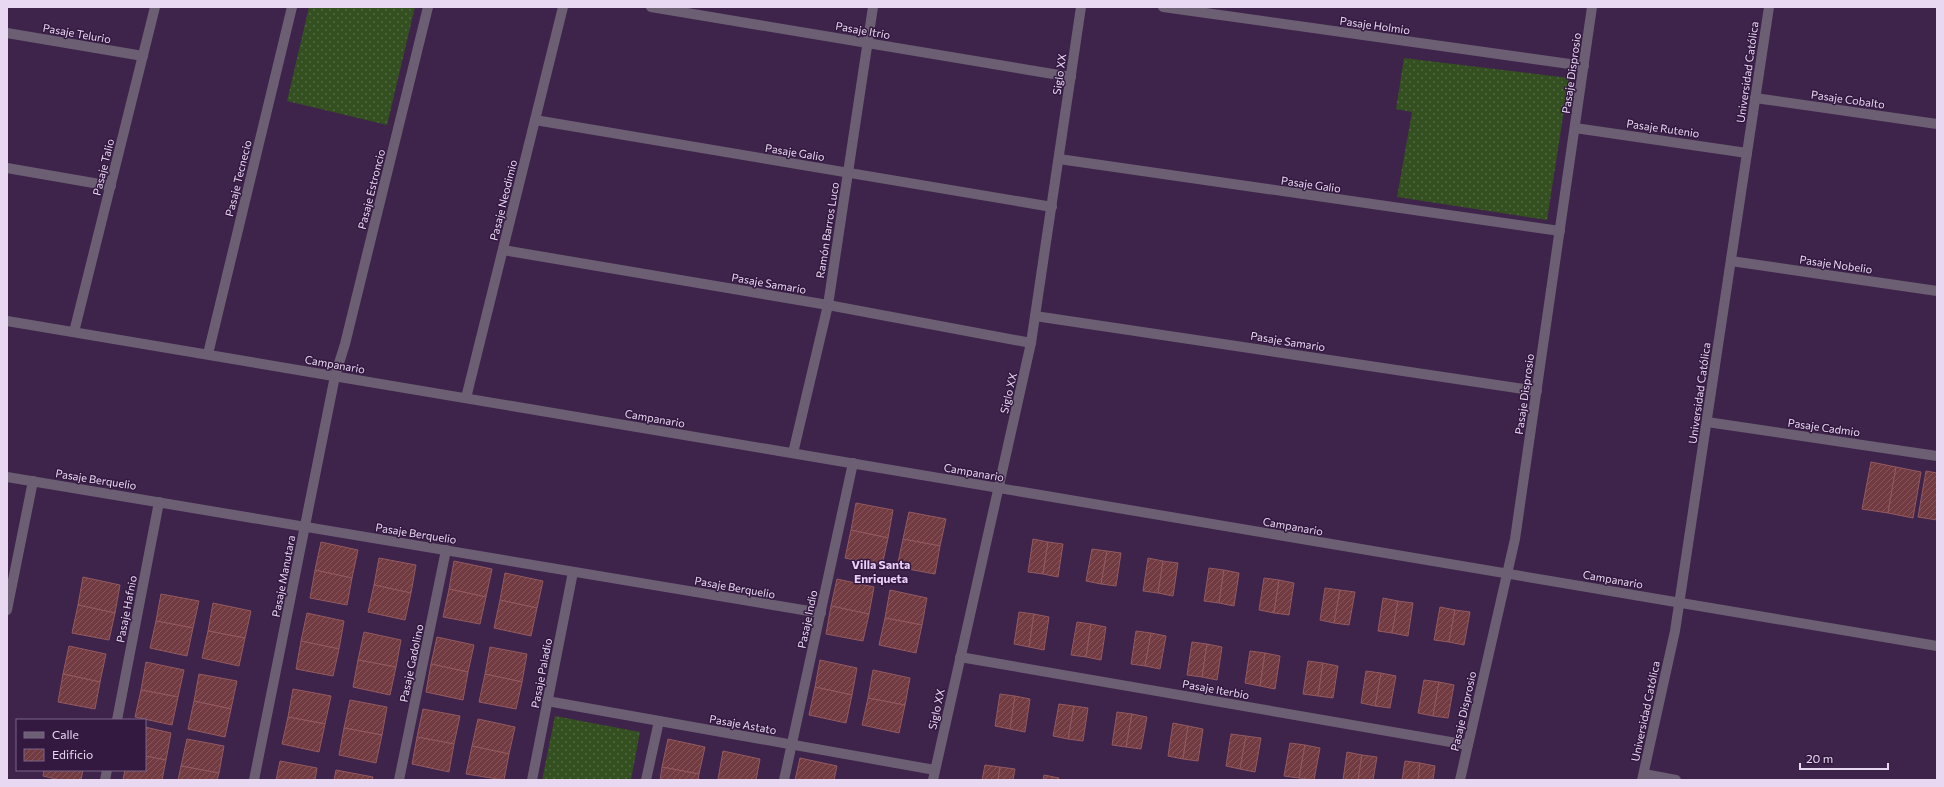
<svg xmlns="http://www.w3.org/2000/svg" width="1944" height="787" font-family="Commissioner,sans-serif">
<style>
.grass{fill:url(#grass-dots)}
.building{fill:url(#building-hatch);stroke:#935a60}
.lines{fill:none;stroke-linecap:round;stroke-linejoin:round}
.street{stroke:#6c5f73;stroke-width:10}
.labels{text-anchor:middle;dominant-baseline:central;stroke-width:3;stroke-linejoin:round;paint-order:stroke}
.street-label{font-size:11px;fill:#e8d8f1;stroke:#331940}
.neighbourhood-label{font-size:12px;font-weight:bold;fill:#ebd1f9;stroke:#331940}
</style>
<defs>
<pattern id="grass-dots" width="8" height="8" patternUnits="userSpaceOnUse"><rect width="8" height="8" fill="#345020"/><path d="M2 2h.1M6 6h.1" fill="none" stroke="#516841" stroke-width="1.8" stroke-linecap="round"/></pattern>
<pattern id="building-hatch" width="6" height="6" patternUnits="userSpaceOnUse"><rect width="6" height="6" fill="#713b41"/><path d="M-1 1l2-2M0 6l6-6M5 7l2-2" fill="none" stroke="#85575d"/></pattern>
</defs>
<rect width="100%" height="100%" fill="#3e234b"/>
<g class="grass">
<path d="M309,7H415L387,125L287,101Z"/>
<path d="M1404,58L1569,78L1547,220L1397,197L1412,112L1396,109Z"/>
<path d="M555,716L640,732L631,780H542Z"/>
</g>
<g class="building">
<path d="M1871,462L1896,467L1888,513L1862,509Z"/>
<path d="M1896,467L1921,472L1913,518L1888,513Z"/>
<path d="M1926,471L1937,473V520L1918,517Z"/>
<path d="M856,503L893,510L888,538L851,530Z"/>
<path d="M909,512L946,519L940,546L903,539Z"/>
<path d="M851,530L888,538L882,566L845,558Z"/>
<path d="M903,539L940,546L935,574L897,567Z"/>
<path d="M1033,539L1048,542L1043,574L1028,572Z"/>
<path d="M321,542L358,550L352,578L315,570Z"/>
<path d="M1048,542L1063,544L1058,577L1043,574Z"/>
<path d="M1092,549L1107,551L1101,584L1086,581Z"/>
<path d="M1107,551L1121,553L1116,586L1101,584Z"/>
<path d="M379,558L416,565L411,593L374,585Z"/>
<path d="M1148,558L1163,561L1158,593L1143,591Z"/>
<path d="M454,561L492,569L486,597L449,589Z"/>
<path d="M1163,561L1178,563L1173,596L1158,593Z"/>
<path d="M1209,568L1224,570L1219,603L1204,601Z"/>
<path d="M315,570L352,578L347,605L310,598Z"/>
<path d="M1224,570L1239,573L1234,606L1219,603Z"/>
<path d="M505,573L543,581L537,608L500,600Z"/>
<path d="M83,577L120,585L115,613L78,605Z"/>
<path d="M1264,578L1279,580L1274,613L1259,610Z"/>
<path d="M837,579L874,587L869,614L831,606Z"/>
<path d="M1279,580L1294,583L1289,615L1274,613Z"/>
<path d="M374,585L411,593L405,620L368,612Z"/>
<path d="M1325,588L1340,590L1334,623L1320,620Z"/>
<path d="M449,589L486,597L480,624L443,617Z"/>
<path d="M890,590L927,598L922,625L885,618Z"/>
<path d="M1340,590L1355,592L1349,625L1334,623Z"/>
<path d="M161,594L199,601L193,628L156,621Z"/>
<path d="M1383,598L1398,601L1392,633L1378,631Z"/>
<path d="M500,600L537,608L531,636L494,628Z"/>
<path d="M1398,601L1413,603L1408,636L1392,633Z"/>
<path d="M213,603L251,611L245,638L208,631Z"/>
<path d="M78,605L115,613L109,640L72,633Z"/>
<path d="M831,606L869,614L863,641L826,634Z"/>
<path d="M1440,607L1455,610L1449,642L1434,640Z"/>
<path d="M1455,610L1470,612L1464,645L1449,642Z"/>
<path d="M1019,612L1034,614L1029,647L1014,644Z"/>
<path d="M307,613L344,621L339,649L301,641Z"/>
<path d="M1034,614L1049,617L1044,650L1029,647Z"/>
<path d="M885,618L922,625L916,653L879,645Z"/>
<path d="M156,621L193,628L187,656L150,648Z"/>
<path d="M1077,622L1091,624L1086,657L1071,655Z"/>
<path d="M1091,624L1106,627L1101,660L1086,657Z"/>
<path d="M208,631L245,638L239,666L202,658Z"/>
<path d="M1136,631L1151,633L1145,666L1131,664Z"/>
<path d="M364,632L401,640L396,667L358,660Z"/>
<path d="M1151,633L1166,636L1160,669L1145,666Z"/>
<path d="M437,637L474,645L468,672L431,664Z"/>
<path d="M301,641L339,649L333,676L296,669Z"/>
<path d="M1192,642L1207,644L1202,677L1187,675Z"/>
<path d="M1207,644L1222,647L1217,680L1202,677Z"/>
<path d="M69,646L106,654L100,682L63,674Z"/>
<path d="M490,647L527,654L522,682L485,674Z"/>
<path d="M1250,651L1265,653L1260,686L1245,683Z"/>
<path d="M1265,653L1280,656L1275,689L1260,686Z"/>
<path d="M358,660L396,667L390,695L353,687Z"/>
<path d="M820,660L857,668L852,695L815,687Z"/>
<path d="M1308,661L1323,663L1318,696L1303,694Z"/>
<path d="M146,662L184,670L178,697L141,690Z"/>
<path d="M1323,663L1338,666L1333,698L1318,696Z"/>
<path d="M431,664L468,672L463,700L426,692Z"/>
<path d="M873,670L910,678L905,705L868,698Z"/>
<path d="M1366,671L1381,673L1375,706L1361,703Z"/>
<path d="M1381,673L1396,676L1390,708L1375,706Z"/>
<path d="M63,674L100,682L95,709L58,702Z"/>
<path d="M199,674L237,681L231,709L194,701Z"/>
<path d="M485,674L522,682L516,709L479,702Z"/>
<path d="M1424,680L1439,682L1433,716L1418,713Z"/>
<path d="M1439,682L1454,685L1448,718L1433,716Z"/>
<path d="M815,687L852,695L846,723L809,715Z"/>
<path d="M293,689L331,696L325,724L288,717Z"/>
<path d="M141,690L178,697L172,725L135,717Z"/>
<path d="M1000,694L1015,696L1010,729L995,726Z"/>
<path d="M1015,696L1030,699L1025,732L1010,729Z"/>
<path d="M868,698L905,705L899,733L862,725Z"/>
<path d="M350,700L387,707L382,735L344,728Z"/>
<path d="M194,701L231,709L225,737L188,729Z"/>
<path d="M1059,704L1074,706L1068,739L1053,736Z"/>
<path d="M1074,706L1088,708L1083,741L1068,739Z"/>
<path d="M423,709L460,716L454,744L417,737Z"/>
<path d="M1117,712L1132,714L1126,747L1112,745Z"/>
<path d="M1132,714L1147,717L1141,749L1126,747Z"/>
<path d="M288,717L325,724L319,752L282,744Z"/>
<path d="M478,719L515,727L509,754L472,746Z"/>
<path d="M1173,723L1188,726L1183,759L1168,756Z"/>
<path d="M1188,726L1203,729L1198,761L1183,759Z"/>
<path d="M145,727L171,733L166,760L145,756Z"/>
<path d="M344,728L382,735L376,763L339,755Z"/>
<path d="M1231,734L1246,736L1240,769L1226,766Z"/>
<path d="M1246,736L1261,738L1255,772L1240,769Z"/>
<path d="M417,737L454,744L449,772L412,764Z"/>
<path d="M187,739L224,746L219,773L181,766Z"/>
<path d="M668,739L705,747L699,774L662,767Z"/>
<path d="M1290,743L1305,745L1299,778L1284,776Z"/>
<path d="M1305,745L1320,748L1314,780L1299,778Z"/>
<path d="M472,746L509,754L504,780L466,774Z"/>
<path d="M723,751L760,759L756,780L718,779Z"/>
<path d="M1347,752L1362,755L1358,780H1343Z"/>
<path d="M1362,755L1377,757L1373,780H1358Z"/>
<path d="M145,756L166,760L162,780H123L125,770H145Z"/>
<path d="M800,758L837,766L834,780H795Z"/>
<path d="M280,761L317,768L315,780H276Z"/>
<path d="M1405,761L1420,763L1418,780H1402Z"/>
<path d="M1420,763L1435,766L1433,780H1418Z"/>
<path d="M985,765L1000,767L998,780H982Z"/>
<path d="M181,766L219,773L217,780H178Z"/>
<path d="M662,767L699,774L698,780H660Z"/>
<path d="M1000,767L1015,769L1013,780H998Z"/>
<path d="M44,770H83L81,780H60L43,776Z"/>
<path d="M336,770L373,777L372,780H334Z"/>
<path d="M1044,775L1059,778L1058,780H1043Z"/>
</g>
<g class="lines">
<g class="street">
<path d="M651,7L1071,77"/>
<path d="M1163,7L1584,66"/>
<path d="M7,33L143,56"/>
<path d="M1755,98L1937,124"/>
<path d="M535,120L1052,207"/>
<path d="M1575,128L1747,153"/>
<path d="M1059,159L1560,231"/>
<path d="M7,168L111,186"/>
<path d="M503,250L828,305L1031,343"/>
<path d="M1731,261L1937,291"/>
<path d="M1035,316L1537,391"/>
<path d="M7,321L1937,646"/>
<path d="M74,332L155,7"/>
<path d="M208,354L292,7"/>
<path d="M466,398L563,7"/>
<path d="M1707,422L1937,456"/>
<path d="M793,453L828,305L873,7"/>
<path d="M7,477L821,613"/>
<path d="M7,610L33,481"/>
<path d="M960,657L1468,745"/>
<path d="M547,701L935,770"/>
<path d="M117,720L159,502"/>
<path d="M1644,774L1676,780"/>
<path d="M105,780L107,770"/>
<path d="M254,780L335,376L345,344L428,7"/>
<path d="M399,780L446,550"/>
<path d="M532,780L573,572"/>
<path d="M646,780L659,721"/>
<path d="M784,780L853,463"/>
<path d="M933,780L1031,343L1081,7"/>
<path d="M1460,780L1515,539L1592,7"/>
<path d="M1642,780L1675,631L1769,7"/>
</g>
</g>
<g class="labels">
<g class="street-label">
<text transform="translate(1375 25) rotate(8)">Pasaje Holmio</text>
<text transform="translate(863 30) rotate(10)">Pasaje Itrio</text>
<text transform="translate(77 33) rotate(10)">Pasaje Telurio</text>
<text transform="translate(1747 72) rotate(-82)">Universidad Católica</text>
<text transform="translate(1571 73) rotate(-82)">Pasaje Disprosio</text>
<text transform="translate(1059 74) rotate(-82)">Siglo XX</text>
<text transform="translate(1848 99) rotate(8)">Pasaje Cobalto</text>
<text transform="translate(1663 128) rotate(8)">Pasaje Rutenio</text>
<text transform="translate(795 152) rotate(9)">Pasaje Galio</text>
<text transform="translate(103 167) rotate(-76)">Pasaje Talio</text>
<text transform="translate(238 178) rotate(-76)">Pasaje Tecnecio</text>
<text transform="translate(1311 184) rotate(8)">Pasaje Galio</text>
<text transform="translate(371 189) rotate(-76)">Pasaje Estroncio</text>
<text transform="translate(503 200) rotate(-76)">Pasaje Neodimio</text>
<text transform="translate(827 230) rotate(-81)">Ramón Barros Luco</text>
<text transform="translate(1836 264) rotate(8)">Pasaje Nobelio</text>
<text transform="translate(769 283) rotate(10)">Pasaje Samario</text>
<text transform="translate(1288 341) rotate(9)">Pasaje Samario</text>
<text transform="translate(335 364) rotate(10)">Campanario</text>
<text transform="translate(1008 393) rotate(-77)">Siglo XX</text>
<text transform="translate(1699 393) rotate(-82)">Universidad Católica</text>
<text transform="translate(1524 394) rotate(-82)">Pasaje Disprosio</text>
<text transform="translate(655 418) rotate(10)">Campanario</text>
<text transform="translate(1824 427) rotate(8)">Pasaje Cadmio</text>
<text transform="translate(974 472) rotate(10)">Campanario</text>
<text transform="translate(96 479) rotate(9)">Pasaje Berquelio</text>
<text transform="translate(1293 526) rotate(10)">Campanario</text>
<text transform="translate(416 533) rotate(9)">Pasaje Berquelio</text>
<text transform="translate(283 576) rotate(-79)">Pasaje Manutara</text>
<text transform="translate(1613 579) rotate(10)">Campanario</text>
<text transform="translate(735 587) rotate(10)">Pasaje Berquelio</text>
<text transform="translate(126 609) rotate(-79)">Pasaje Hafnio</text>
<text transform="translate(807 619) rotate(-78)">Pasaje Indio</text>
<text transform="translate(411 663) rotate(-78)">Pasaje Gadolino</text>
<text transform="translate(541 673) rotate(-79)">Pasaje Paladio</text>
<text transform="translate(1216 689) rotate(10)">Pasaje Iterbio</text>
<text transform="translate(936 709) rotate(-78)">Siglo XX</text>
<text transform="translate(1463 711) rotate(-77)">Pasaje Disprosio</text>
<text transform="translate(1645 711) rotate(-78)">Universidad Católica</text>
<text transform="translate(743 724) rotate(10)">Pasaje Astato</text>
</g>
<g class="neighbourhood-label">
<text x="881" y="564">Villa Santa<tspan x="881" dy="14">Enriqueta</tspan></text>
</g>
</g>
<rect width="1944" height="787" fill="none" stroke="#e8d8f1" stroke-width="16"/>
<rect x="16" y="719" width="130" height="52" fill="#331940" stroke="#7b6587"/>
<rect x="24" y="732" width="20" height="6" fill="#6c5f73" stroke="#7b6587"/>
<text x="52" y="739" font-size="12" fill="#e8d8f1">Calle</text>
<rect x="24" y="749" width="20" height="12" fill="url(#building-hatch)" stroke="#7b6587"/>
<text x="52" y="759" font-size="12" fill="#e8d8f1">Edificio</text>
<path d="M1800 763v6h88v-6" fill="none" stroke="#e8d8f1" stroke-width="2"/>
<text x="1806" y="763" font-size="12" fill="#e8d8f1" stroke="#331940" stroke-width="3" paint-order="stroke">20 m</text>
</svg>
